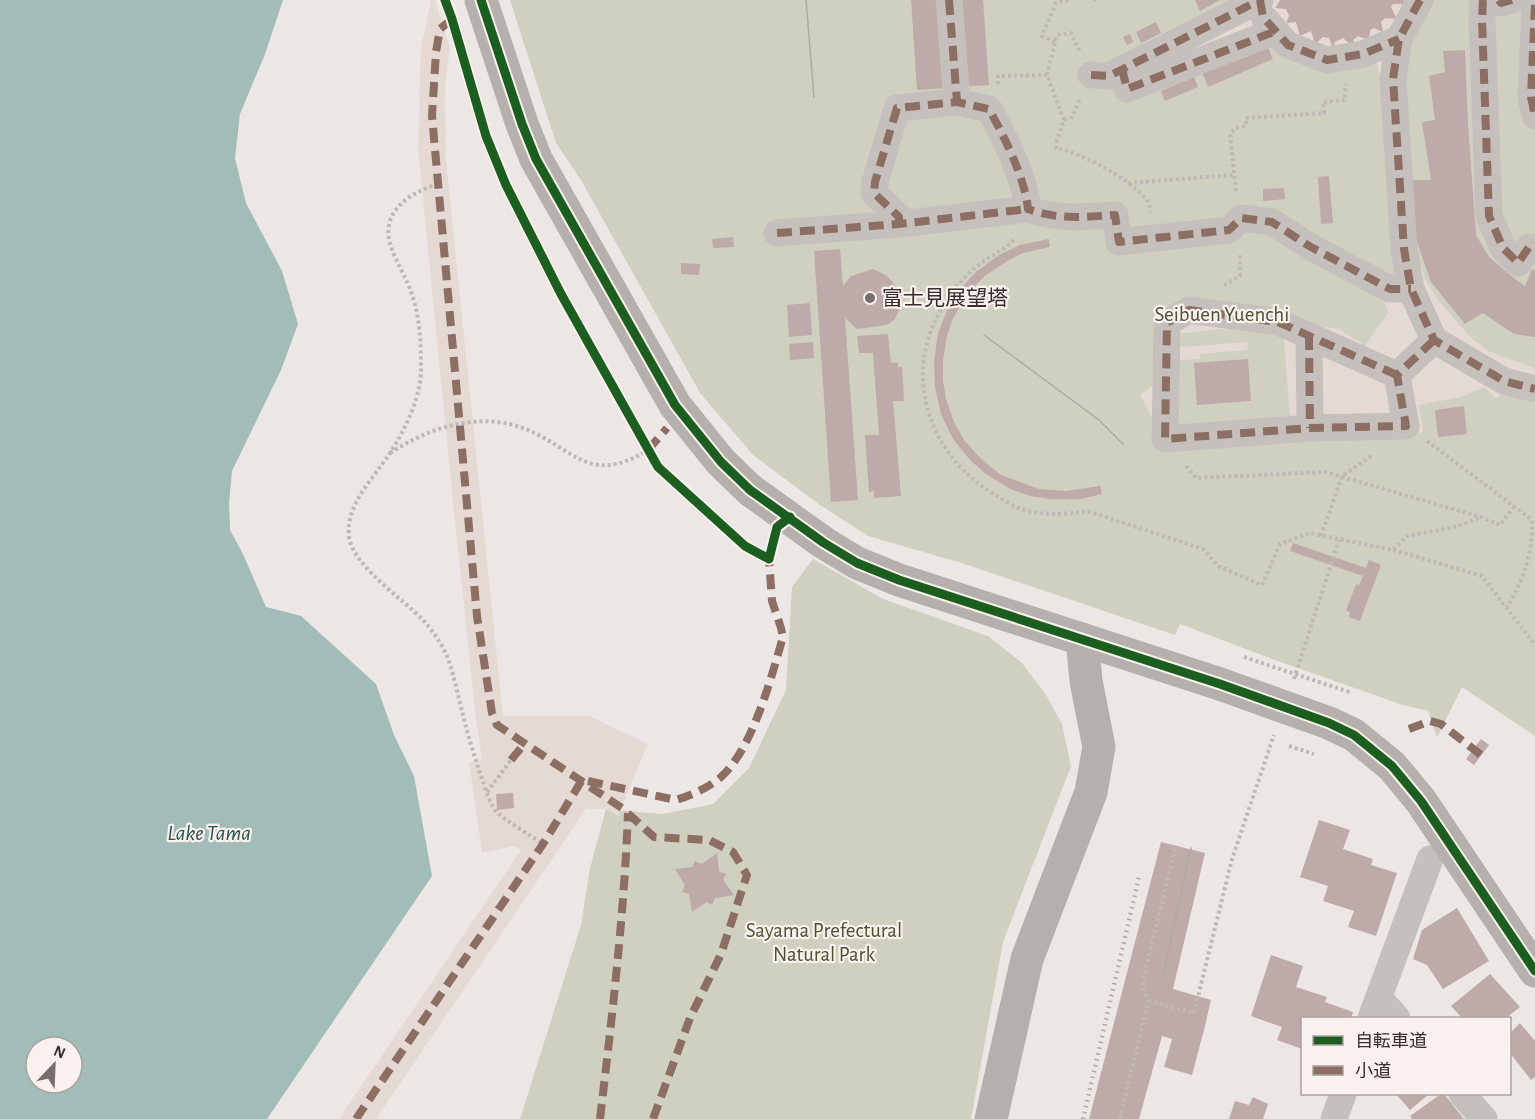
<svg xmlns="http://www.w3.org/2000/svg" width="1535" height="1119" font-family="'Alegreya Sans','Noto Sans JP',sans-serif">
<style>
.green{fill:#d0d0c0}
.plaza{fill:#e5d9d3;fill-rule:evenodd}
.water{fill:#a2bcb8;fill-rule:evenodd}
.building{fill:#beaaa8}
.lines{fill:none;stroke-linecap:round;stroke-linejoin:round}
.path{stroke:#bfb8b5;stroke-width:4;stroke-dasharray:3 3;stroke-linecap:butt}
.street{stroke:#c6c0bd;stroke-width:27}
.secondary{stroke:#b6b0ad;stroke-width:33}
.tram{stroke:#aea9a7;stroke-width:1.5}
.rail{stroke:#aea9a7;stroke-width:4.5;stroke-dasharray:1.5 4.5;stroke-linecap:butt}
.quiet{stroke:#8d6e63;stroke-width:8;stroke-dasharray:15 8;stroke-linecap:butt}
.cycleway-casing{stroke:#f8f1ed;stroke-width:13}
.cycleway{stroke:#1b5e20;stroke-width:9}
.poi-dot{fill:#766e6c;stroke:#f8f1ed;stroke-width:2}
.labels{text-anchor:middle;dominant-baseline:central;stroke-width:4.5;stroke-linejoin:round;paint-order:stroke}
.poi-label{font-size:21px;fill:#372d2b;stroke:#f8f1ed;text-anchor:start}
.park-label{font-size:21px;fill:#4c5232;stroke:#f8f1ed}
.water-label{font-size:22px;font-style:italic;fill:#25544f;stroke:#f8f1ed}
</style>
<rect width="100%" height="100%" fill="#ece7e4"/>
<g class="green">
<path d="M510,0H1535V736L1462,687L1437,737L1428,711L1403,705L1272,659L1180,624L1175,635L965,564L868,536L820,505L753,455L700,393L581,180L556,143Z"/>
<path d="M813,559L883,599L988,636L1022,663L1046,695L1062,724L1071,766L1003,942L971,1119H520L581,925L590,868L606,809L662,814L713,804L749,768L786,690L792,587Z"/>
</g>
<g class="plaza">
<path d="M431,0H435L450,49L445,84L446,160L503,716H589L648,744L618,816L606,809H586L376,1119H339L521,850L514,846L482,853L469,762L482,760L476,719L454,512L418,148L421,48Z"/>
<path d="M1246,0H1431L1411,45L1400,86L1419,262L1426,280L1438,300L1471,338L1490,352L1535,368V397L1507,389L1496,398L1484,387L1461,397L1419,405L1423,432L1406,436L1155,444L1153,420L1140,395L1154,385L1160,330L1198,308L1339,329L1365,346L1388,313L1385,301L1398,276L1385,92L1377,65L1371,57L1267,42L1165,83L1149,48ZM1221,329L1251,330L1282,335L1284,339L1290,419L1180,429L1174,367L1177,360L1200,359V354L1247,350L1249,342L1183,347L1175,345L1177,334Z"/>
</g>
<path class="water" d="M0,0H283L265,54L240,114L235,158L246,203L282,271L298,324L281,370L232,471L229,503L230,530L242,552L266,607L301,616L376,684L394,735L414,776L432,876L267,1119H0ZM36,1047H72V1083H36Z"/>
<g class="building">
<path d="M911,0H983L989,85L917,90Z"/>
<path d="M1195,0H1220L1200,11Z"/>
<path d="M1280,0H1403L1407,4H1393L1391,7L1397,19L1385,18L1381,22L1383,32L1374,28L1371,29L1368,40L1358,36L1354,39L1352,46L1343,38L1335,42L1333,48L1329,38L1323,37L1315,44L1311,31L1300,36L1296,22L1286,23L1289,16L1286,9L1275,8Z"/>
<path d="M1156,22L1161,33L1141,43L1136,32Z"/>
<path d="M1130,34L1133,42L1127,45L1123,37Z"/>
<path d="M1267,45L1273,59L1208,87L1201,69Z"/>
<path d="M1465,50L1468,124L1476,235L1489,257L1515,279L1525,286L1532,269L1535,271V337L1514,334L1483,313L1465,324L1431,282L1415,236L1410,180H1431L1422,122L1435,120L1429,76L1445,72L1443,51Z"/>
<path d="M1194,77L1198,87L1165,101L1161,91Z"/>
<path d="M1329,176L1333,223L1321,224L1318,177Z"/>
<path d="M1284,188L1285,199L1263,201V189Z"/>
<path d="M733,237L734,247L713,248L712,239Z"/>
<path d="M1049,239L1050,247L1023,253L1009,260L986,275L967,294L953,318L947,336L943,361V380L946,399L954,422L964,440L981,459L1001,475L1039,489L1066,491L1100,486L1102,494L1081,499H1051L1030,496L1010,489L986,474L970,460L953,439L941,414L935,388L934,361L938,333L948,308L960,289L976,272L999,255L1020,245Z"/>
<path d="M840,249L843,286L851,276L873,269L886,275L896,286L901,306L895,319L887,325L857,329L845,318L858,500L831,502L814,251Z"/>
<path d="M681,263L700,264L699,275L681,274Z"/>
<path d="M810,303L812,335L789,337L787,305Z"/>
<path d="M888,334L891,363L898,362V367H902L904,401H893L901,496L874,498V491L869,492L865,435H879L873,353H859L857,336Z"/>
<path d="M813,342L814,358L790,360L789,344Z"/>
<path d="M1248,359L1251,401L1197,405L1194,363Z"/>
<path d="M1464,406L1467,434L1438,437L1435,410Z"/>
<path d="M1293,543L1366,568L1369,560L1381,565L1360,621L1349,617L1350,612L1346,611L1356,584L1359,585L1363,576L1290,551Z"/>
<path d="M1481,739L1489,745L1474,765L1466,759Z"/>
<path d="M513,793L514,808L497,810L496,794Z"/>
<path d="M1319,820L1350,830L1343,849L1373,859L1371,865L1397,873L1376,936L1348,927L1354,911L1323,901L1328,886L1300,877Z"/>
<path d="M1161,842L1205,853L1173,989L1211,1000L1204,1030L1192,1075L1164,1067L1172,1039L1162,1036L1139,1119H1089Z"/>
<path d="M717,853L719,871L726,874L723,880L734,895L715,898L712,905L707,902L692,912L689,894L682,892L685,885L675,869L692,867L695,861L702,864Z"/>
<path d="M1457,908L1489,961L1443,989L1427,965L1413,959L1422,930Z"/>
<path d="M1271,955L1303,966L1296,987L1327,997L1325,1002L1353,1012L1351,1018H1302V1049L1277,1040L1282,1027L1251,1016Z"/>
<path d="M1490,974L1520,1007L1506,1018H1462L1451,1006Z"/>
<path d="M1520,1023L1535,1041V1077L1531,1080L1510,1053V1033Z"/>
<path d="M1396,1094H1429L1410,1110Z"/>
<path d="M1441,1094H1444L1464,1119H1412L1410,1116Z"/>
<path d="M1253,1097L1268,1104L1263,1119H1229L1235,1101L1249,1105Z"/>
</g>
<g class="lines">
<g class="path">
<path d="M1093,0H1099"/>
<path d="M1055,42L1042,36L1056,3L1071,0"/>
<path d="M1047,75L1057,35L1071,33L1080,52"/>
<path d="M998,84V76L1047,75L1064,120L1057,140L1056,148C1081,153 1129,178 1146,199C1149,202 1150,208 1151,212"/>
<path d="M1064,120L1072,117L1080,99"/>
<path d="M1128,183L1233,175"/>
<path d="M438,184C411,192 381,211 390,243C394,259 404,273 410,289C420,315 421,341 421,369C421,397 405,430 390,453C374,478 345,505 349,537C353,566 404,600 423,620C430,628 437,637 442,646C453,666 456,689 462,711C467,733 474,755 481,776C485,787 488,800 495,810C502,819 532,836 543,844"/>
<path d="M1236,191L1230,134L1236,128L1246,126V118L1324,113L1323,102L1345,100V84"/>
<path d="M1014,240C1004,250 992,255 981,263C959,279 942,304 932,328C907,391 936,458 992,493C1001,499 1012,506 1024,510C1044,515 1066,515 1087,511L1203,549L1218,566L1262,585L1280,544L1310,533L1393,550L1407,536L1456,527L1481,517"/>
<path d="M1224,285L1240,276V255"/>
<path d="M1427,441L1532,520C1533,552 1524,580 1507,607"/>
<path d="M390,453C427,429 473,413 517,426C572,443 585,489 648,450"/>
<path d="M1186,466L1196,478L1325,472L1481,517L1500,525L1514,507"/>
<path d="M1321,536L1342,476L1373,455"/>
<path d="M1393,550L1482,576L1535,645"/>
<path d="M1244,657L1352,693"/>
<path d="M1294,679L1339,540"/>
<path d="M1289,746L1314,754"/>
<path d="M487,792L511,760"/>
<path d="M1148,1001L1194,1013L1232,859L1274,735"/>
<path d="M1120,1119L1148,1001L1142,984L1176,846"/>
</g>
<g class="street">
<path d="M949,0L957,102"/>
<path d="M1420,0L1399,39L1393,79L1404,249L1411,289L1434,340L1504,381L1535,389"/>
<path d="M1483,0L1482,20L1489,216L1503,248L1518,263L1529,247L1535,251"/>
<path d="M1499,0L1501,3L1512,0"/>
<path d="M1535,5L1531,97L1535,116"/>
<path d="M1265,19L1288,45L1327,60L1363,54L1399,39"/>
<path d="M1122,69L1127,89L1276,31"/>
<path d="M1091,75L1109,76L1260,0"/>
<path d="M899,224V217L874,193L875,182L897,108L957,102L989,109C1004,136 1025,178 1028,209C1057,220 1084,217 1115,215L1119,242L1229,230L1241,218L1272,222L1309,246L1390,289H1411"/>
<path d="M777,233L899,224L1028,209"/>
<path d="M1309,335L1310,428"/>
<path d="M1397,375L1278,322L1189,310L1167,323L1165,439L1310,428L1406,426L1397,375L1434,340"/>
<path d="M1379,998L1397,1018"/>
<path d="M1371,1018L1430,859"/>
<path d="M1462,1094L1484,1119"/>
<path d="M1334,1119L1343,1094"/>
</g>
<g class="secondary">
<path d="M481,0L522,124L536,159L675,405L721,462L750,490L824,543L857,563L899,580L1220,684L1329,723L1354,735L1392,766L1421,801L1535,971"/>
<path d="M991,1119L1027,959L1091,792L1099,747L1086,681L1082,639"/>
</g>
<g class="tram">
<path d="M806,0L814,97"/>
<path d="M984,335L1099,420L1123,444"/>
<path d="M1163,976L1191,848"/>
</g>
<path class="rail" d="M1083,1119L1139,877"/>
<g class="quiet">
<path d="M949,0L957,102"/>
<path d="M1260,0L1263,17L1288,45L1327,60L1363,54L1399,39"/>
<path d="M1420,0L1399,39L1393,79L1404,249L1411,289L1434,340L1504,381L1535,389"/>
<path d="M1483,0L1482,20L1489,216L1503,248L1518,263L1529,247L1535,251"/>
<path d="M1499,0L1501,3L1512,0"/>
<path d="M1535,5L1531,97L1535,116"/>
<path d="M452,19L440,29L436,52L432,116L477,616L492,713L497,725L622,808L654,837L709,840L733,852L747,875L721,954L690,1018L653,1119"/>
<path d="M1122,69L1127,89L1276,31"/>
<path d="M1091,75L1109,76L1260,0"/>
<path d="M899,224V217L874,193L875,182L897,108L957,102L989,109C1004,136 1025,178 1028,209C1057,220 1084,217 1115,215L1119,242L1229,230L1241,218L1272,222L1309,246L1390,289H1411"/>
<path d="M777,233L899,224L1028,209"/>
<path d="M1309,335L1310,428"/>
<path d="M1397,375L1278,322L1189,310L1167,323L1165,439L1310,428L1406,426L1397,375L1434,340"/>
<path d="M648,450L667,428"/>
<path d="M1409,729L1430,721L1441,724L1485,758"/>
<path d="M511,760L525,743"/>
<path d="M588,781L676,800C692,795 708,788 721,777C753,748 771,678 783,637L781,628L772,601L769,559"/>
<path d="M356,1119L543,844L582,780"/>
<path d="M600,1119C612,1017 624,916 628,813"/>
</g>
<g class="cycleway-casing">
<g id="cycleway">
<path d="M445,0L452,19L486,136L506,185L561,294L658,467L745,546L769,559L777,527L790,517"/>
<path d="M481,0L522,124L536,159L675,405L721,462L750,490L824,543L857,563L899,580L1220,684L1329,723L1354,735L1392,766L1421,801L1535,971"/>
</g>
</g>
<use href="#cycleway" class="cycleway"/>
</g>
<circle class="poi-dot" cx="870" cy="298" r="6"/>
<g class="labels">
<g class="poi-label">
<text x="882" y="298">富士見展望塔</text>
</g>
<g class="park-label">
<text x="1222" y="314">Seibuen Yuenchi</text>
<text x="824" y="930">Sayama Prefectural<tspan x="824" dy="24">Natural Park</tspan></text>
</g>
<g class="water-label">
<text x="209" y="833">Lake Tama</text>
</g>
</g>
<rect x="1301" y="1017" width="210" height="78" fill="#f8f1ed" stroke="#aba39f" stroke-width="1.5"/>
<rect x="1313" y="1036" width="30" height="9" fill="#1b5e20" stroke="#aba39f" stroke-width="1.5"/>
<text x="1355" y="1047" font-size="18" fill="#372d2b">自転車道</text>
<rect x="1313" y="1066" width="30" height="9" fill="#8d6e63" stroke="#aba39f" stroke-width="1.5"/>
<text x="1355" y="1077" font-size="18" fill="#372d2b">小道</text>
<g transform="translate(54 1065) rotate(23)"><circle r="28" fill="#f8f1ed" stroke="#aba39f" stroke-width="1.5"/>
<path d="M0-4.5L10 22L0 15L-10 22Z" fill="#766e6c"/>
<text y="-9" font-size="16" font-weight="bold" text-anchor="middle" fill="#372d2b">N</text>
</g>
</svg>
